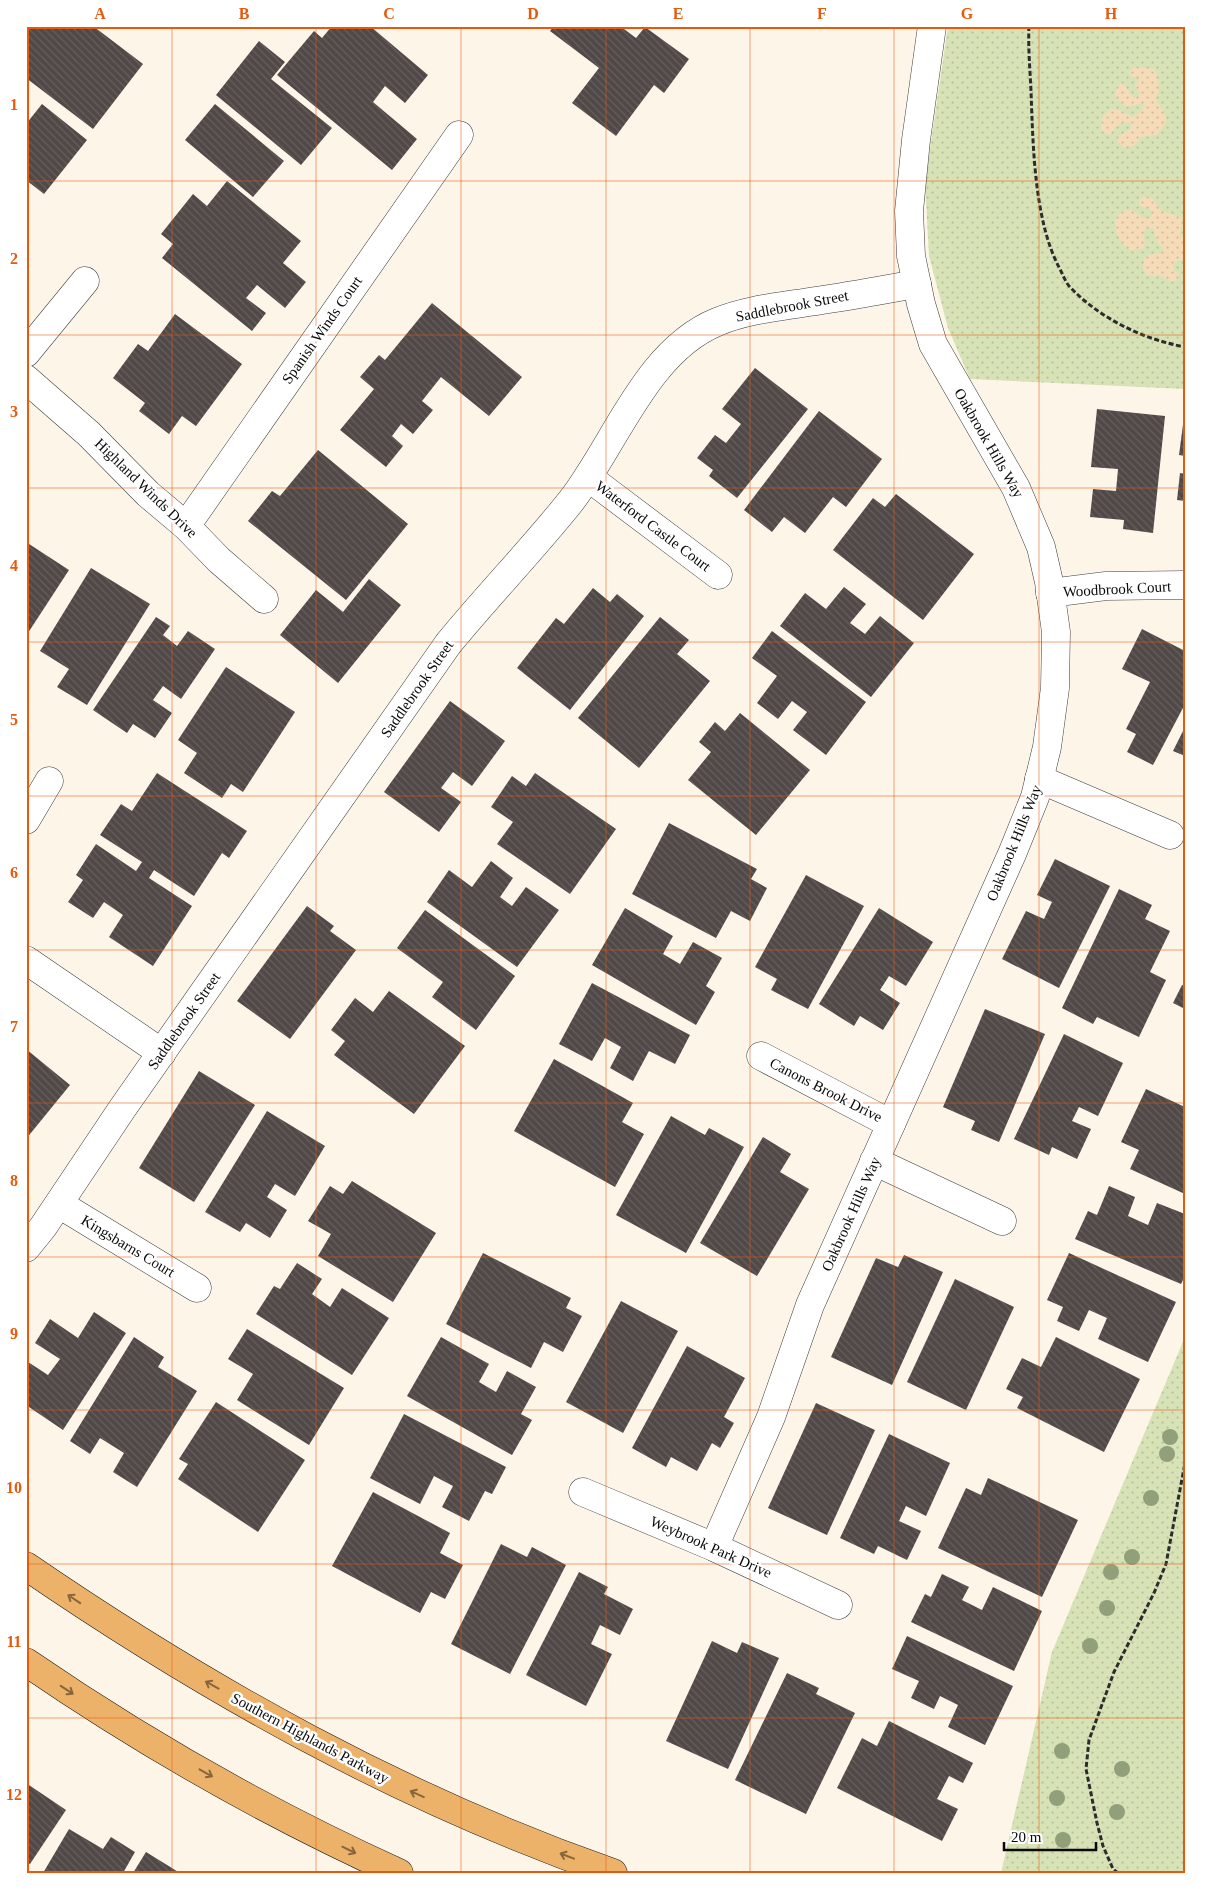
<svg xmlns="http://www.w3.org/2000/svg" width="1211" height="1899" font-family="Georgia,serif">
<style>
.grass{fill:url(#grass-dots)}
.sand{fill:url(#sand-dots)}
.building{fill:url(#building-back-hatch)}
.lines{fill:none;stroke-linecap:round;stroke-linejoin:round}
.minor-casing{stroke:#3d3d3d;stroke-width:29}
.primary-casing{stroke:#1b1b1b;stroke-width:29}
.path{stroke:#2c2c2c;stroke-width:3;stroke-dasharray:5 2.5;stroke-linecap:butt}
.minor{stroke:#fff;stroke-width:28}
.primary{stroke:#ecb269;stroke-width:28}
.tree{fill:#91a07b}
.oneway{stroke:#86663e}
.grid{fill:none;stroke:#e8590c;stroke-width:1;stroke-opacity:0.55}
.labels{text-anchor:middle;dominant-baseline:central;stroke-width:5;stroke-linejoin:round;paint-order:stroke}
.street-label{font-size:15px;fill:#0a0a0a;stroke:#fff}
.neatline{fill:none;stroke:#e8590c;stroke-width:2}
.grid-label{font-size:16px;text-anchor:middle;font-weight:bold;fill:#e8590c}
</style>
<defs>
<pattern id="grass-dots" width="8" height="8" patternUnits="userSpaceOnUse" patternTransform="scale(1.25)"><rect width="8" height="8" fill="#d7e3b6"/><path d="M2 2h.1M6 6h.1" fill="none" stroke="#b7c19b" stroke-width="1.8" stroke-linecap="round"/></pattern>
<pattern id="sand-dots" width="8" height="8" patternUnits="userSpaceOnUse" patternTransform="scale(1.25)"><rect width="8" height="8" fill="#f5dbb8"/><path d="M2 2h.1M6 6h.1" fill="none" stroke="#d1bb9d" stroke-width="1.8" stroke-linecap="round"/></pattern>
<pattern id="building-back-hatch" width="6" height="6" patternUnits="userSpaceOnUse" patternTransform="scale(1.25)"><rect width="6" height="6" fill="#514947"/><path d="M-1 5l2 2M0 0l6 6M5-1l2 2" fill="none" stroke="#655f5d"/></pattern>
</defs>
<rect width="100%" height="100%" fill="#fdf5e8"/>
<g class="grass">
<path d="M948,26H1185V389L970,379L948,328L929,256L925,183Z"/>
<path d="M1185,1337V1873H1001L1052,1652Z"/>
</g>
<g class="sand">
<path d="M1137,67L1154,69C1159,80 1161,88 1156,99L1167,119L1161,130L1156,135L1141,137L1134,146L1124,147L1117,141V137L1131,129V122L1120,123L1110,135L1102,131C1099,121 1103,115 1111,109L1119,110L1132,117L1141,112L1145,106L1143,103L1127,107C1119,101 1111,96 1118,86L1122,83C1129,87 1128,94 1134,98L1138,97L1140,93L1135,87L1139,79L1130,75L1129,72L1132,69Z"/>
<path d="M1146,196L1153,199L1161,211L1180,217L1182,221L1180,236L1185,239V263L1183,260H1178L1173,265L1174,271L1179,274V278L1172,282L1160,275L1147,276L1143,268L1144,261L1148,255L1162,253L1163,249L1157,241L1153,228H1147L1143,233L1145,244L1142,249L1130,250C1121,244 1111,228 1117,217C1118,214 1121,213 1123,211L1132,210L1143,218H1149L1152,215L1151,210L1140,205L1139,200Z"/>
</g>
<g class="building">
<path d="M26,26H51L55,29L57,26H93L143,64L93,129L26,78Z"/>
<path d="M332,26H370L428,75L405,103L385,86L373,102L417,139L392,170L277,75L314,31L322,38Z"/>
<path d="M554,26H620L636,38L645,27L689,59L664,93L654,85L616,136L572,103L599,68L550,31Z"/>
<path d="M259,41L285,62L271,79L332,128L301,165L216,95Z"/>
<path d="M42,104L87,140L44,194L26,180V124Z"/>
<path d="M215,104L284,161L253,197L185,140Z"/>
<path d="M227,181L301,241L283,263L306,282L285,308L257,285L246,298L266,313L252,331L162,258L173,244L161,234L193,194L207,206Z"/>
<path d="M432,303L522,377L489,416L441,377L422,401L433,410L413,434L401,424L392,436L403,446L386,467L340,430L374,389L360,377L379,355L385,360Z"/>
<path d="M175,314L242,364L196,426L182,416L169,434L139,411L145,403L113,378L138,344L148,351Z"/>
<path d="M755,368L808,409L737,498L709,476L713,470L697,458L715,435L726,443L741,424L722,409Z"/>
<path d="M1097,409L1165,416L1153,533L1123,529L1124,520L1090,517L1093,489L1116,491L1118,469L1091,467Z"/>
<path d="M819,411L882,459L846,507L833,497L805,533L784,517L772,532L744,510Z"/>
<path d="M1184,417H1185V456L1179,455Z"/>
<path d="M318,450L408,524L346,600L248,521L272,491L280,496Z"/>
<path d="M1180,473L1185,474V501L1177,500Z"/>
<path d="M896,494L974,554L923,620L833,550L873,498L885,507Z"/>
<path d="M26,542L69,570L26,636Z"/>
<path d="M91,568L150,604L87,705L57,687L69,669L40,651Z"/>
<path d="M369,579L401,605L338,683L280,635L316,590L343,612Z"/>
<path d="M844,587L866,604L850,623L865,634L880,616L914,643L871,697L780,626L805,593L826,609Z"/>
<path d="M593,588L610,602L617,594L644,616L570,710L517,668L556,618L564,624Z"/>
<path d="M156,617L170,626L163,635L177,646L188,631L215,649L181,699L163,686L153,700L172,713L155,738L133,724L127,733L93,710Z"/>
<path d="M660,617L689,640L677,654L710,681L639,768L578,718Z"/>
<path d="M1142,629L1185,651V704L1153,765L1127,752L1136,734L1126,729L1150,682L1122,669Z"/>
<path d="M772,631L866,702L826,755L793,730L807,712L792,701L778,719L757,703L777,676L752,658Z"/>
<path d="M226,667L295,712L243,792L231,784L222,798L184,773L197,753L178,740Z"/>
<path d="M450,701L505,741L472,786L453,772L441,788L461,802L439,832L384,792Z"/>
<path d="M740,713L810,770L756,835L688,780L711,752L699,742L715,722L725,731Z"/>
<path d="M1185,727V756L1173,751Z"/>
<path d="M157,773L247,831L229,858L222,853L194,896L154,870L149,878L192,906L153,966L109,937L123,915L104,902L93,918L68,902L83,880L76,875L96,844L136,871L142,862L100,835L121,804L132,811Z"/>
<path d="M535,773L616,829L570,894L497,844L513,822L491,807L512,776L526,786Z"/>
<path d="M669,823L757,869L751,879L767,888L750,921L731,911L716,938L632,894Z"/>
<path d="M1055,859L1110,886L1059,988L1002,959L1026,911L1044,919L1052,902L1037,895Z"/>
<path d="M491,861L513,878L500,897L512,906L526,887L559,910L517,967L427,902L449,870L472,887Z"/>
<path d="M806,875L864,906L808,1009L771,990L777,979L755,967Z"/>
<path d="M1119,889L1152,905L1145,919L1170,931L1150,972L1166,980L1139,1037L1097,1017L1093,1024L1062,1008Z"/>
<path d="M307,906L334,926L330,931L356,950L290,1039L237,1001Z"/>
<path d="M625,908L673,936L663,954L680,964L693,942L722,958L706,986L715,992L696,1025L592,965Z"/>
<path d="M879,908L933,942L906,986L889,976L880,990L900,1003L883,1030L860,1016L854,1026L819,1004Z"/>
<path d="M425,910L515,976L476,1030L432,997L443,982L397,948Z"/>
<path d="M592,983L690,1035L675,1064L649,1051L633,1081L610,1068L621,1047L605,1038L592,1061L559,1044Z"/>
<path d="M1182,985L1185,986V1009L1173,1003Z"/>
<path d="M389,991L465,1046L414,1114L334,1055L345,1041L331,1030L355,998L373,1012Z"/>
<path d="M985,1009L1045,1034L999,1142L971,1130L975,1121L943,1107Z"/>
<path d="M1064,1034L1123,1063L1098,1116L1079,1107L1072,1121L1091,1129L1077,1159L1052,1147L1049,1155L1014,1139Z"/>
<path d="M26,1049L70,1085L26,1139Z"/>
<path d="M554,1059L633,1103L622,1122L644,1134L615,1187L514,1131Z"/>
<path d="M199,1071L255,1105L194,1202L139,1168Z"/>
<path d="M1146,1089L1185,1107V1194L1130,1169L1139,1150L1121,1142Z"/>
<path d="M267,1111L325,1146L295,1196L275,1184L267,1197L287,1210L270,1238L246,1223L240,1232L205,1212Z"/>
<path d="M671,1116L705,1135L709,1128L744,1147L686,1253L616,1215Z"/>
<path d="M763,1137L791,1154L780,1172L809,1189L757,1276L700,1243Z"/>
<path d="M352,1181L436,1233L393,1302L318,1256L331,1234L308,1221L330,1186L343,1194Z"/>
<path d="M1109,1186L1135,1197L1128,1216L1148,1225L1157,1203L1185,1214V1276L1181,1284L1075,1239L1088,1211L1097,1215Z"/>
<path d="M483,1253L571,1298L566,1308L582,1316L563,1352L544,1342L531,1368L446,1324Z"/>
<path d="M1069,1253L1176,1302L1148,1362L1098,1339L1107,1318L1089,1310L1079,1331L1057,1321L1063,1307L1047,1300Z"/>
<path d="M904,1255L943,1272L892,1385L831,1357L876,1258L898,1267Z"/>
<path d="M297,1263L322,1279L312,1294L330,1307L342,1288L389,1318L352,1375L256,1314L274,1286L280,1289Z"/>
<path d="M955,1279L1014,1307L966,1410L907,1382Z"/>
<path d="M621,1301L678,1331L623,1433L566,1402Z"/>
<path d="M94,1312L126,1333L63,1430L26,1405V1364L28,1362L48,1375L60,1359L35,1343L50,1319L78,1338Z"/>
<path d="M247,1329L344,1388L309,1445L237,1400L253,1374L228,1359Z"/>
<path d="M134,1337L164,1357L158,1367L197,1391L137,1487L113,1472L124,1453L100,1438L90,1454L70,1441Z"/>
<path d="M441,1337L489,1364L479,1382L496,1392L507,1371L536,1387L521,1414L532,1420L512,1455L407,1396Z"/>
<path d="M1056,1337L1140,1379L1104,1452L1017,1408L1023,1397L1006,1389L1022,1358L1041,1367Z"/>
<path d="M687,1346L745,1378L724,1417L734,1423L720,1448L712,1443L697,1471L671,1457L666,1467L632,1448Z"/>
<path d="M216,1402L305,1460L258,1532L178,1479L188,1464L179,1459Z"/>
<path d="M816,1403L875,1430L827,1535L768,1508Z"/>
<path d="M404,1414L506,1467L492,1494L485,1491L469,1521L442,1507L453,1486L434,1476L420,1504L370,1478Z"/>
<path d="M889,1434L950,1463L926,1516L906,1506L899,1521L921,1531L907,1560L878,1546L874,1554L840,1538Z"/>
<path d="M988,1478L1078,1520L1042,1597L938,1548L966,1488L981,1495Z"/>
<path d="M373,1492L450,1533L440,1553L463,1565L445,1599L431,1592L420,1613L332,1566Z"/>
<path d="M501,1544L527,1557L532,1547L566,1565L510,1674L451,1644Z"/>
<path d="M579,1572L608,1587L604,1594L633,1609L620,1635L600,1625L591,1644L612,1654L586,1706L526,1675Z"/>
<path d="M942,1574L969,1587L962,1600L982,1610L993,1587L1042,1611L1014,1671L911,1622L925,1594L931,1597Z"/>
<path d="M907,1636L1013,1686L985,1745L948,1727L958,1705L940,1696L934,1709L911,1698L919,1681L892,1669Z"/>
<path d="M712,1641L737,1653L742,1642L779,1658L728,1769L666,1741Z"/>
<path d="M787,1673L819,1688L816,1694L855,1713L806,1814L735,1780Z"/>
<path d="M889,1721L973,1763L963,1783L949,1776L937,1799L958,1809L942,1841L837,1788L862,1738L877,1746Z"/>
<path d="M26,1783L66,1810L30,1864L26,1862Z"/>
<path d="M69,1829L103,1849L111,1837L135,1852L123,1873H43Z"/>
<path d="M146,1852L180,1873H133Z"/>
</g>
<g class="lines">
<g class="minor-casing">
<g id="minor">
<path d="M26,353L85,281"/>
<path d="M26,379L89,434L148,494L186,526L219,560L264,599"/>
<path d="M588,477L718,575"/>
<path d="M186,526L459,135"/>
<path d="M1050,593L1106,586L1185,585"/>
<path d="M1039,779L1170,835"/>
<path d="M26,820L49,781"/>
<path d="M26,960L162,1053"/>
<path d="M761,1056L891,1124"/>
<path d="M874,1161L1002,1221"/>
<path d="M59,1204L197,1288"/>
<path d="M26,1248L43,1227L122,1109L448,644C488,595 532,550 571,501C615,445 646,351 717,322C745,310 778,307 809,302C845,297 881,290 917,284"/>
<path d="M583,1492L714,1547L838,1605"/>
<path d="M714,1547L771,1417L810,1305L1012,854L1035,797L1047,747L1055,688L1056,632L1049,582L1041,547L1016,488L933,344L921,304L911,256L909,211L916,140L932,26"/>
</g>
</g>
<g class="primary-casing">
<g id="primary">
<path d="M26,1566C210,1692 402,1799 613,1873"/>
<path d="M26,1662C144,1743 269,1814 399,1873"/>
</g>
</g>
<g class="path">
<path d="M1029,26C1028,48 1030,69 1031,91C1033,144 1034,222 1060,269C1063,275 1065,281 1069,286C1099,318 1142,339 1185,347"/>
<path d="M1118,1873L1113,1869L1103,1846L1097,1823L1086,1769L1089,1740L1114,1672L1154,1593L1166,1564L1185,1463"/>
</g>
<use href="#minor" class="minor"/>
<use href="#primary" class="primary"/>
</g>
<g class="tree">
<circle cx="1170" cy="1437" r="8"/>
<circle cx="1167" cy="1454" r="8"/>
<circle cx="1151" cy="1498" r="8"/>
<circle cx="1132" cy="1557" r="8"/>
<circle cx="1111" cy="1572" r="8"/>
<circle cx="1107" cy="1608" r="8"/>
<circle cx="1090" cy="1646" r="8"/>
<circle cx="1062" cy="1751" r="8"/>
<circle cx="1122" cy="1769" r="8"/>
<circle cx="1057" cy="1798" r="8"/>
<circle cx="1117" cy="1812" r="8"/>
<circle cx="1063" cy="1840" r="8"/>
</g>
<defs><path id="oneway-shaft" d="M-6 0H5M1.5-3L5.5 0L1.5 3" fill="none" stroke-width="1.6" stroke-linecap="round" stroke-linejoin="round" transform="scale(1.25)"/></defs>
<g class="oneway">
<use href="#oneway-shaft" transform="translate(74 1599) rotate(-146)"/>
<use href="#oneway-shaft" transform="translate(212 1685) rotate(-151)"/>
<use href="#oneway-shaft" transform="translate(67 1690) rotate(33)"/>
<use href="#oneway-shaft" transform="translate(206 1773) rotate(29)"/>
<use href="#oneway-shaft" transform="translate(417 1794) rotate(-156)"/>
<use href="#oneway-shaft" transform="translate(349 1850) rotate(26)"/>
<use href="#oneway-shaft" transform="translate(567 1856) rotate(-159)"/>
</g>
<path class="grid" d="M172,26V1873M316,26V1873M461,26V1873M606,26V1873M750,26V1873M894,26V1873M1039,26V1873M26,181H1185M26,335H1185M26,488H1185M26,642H1185M26,796H1185M26,950H1185M26,1103H1185M26,1257H1185M26,1410H1185M26,1564H1185M26,1718H1185"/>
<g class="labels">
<g class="street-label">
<text transform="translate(792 306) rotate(-11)">Saddlebrook Street</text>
<text transform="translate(322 330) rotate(-55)">Spanish Winds Court</text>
<text transform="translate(989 443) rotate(60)">Oakbrook Hills Way</text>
<text transform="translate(146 488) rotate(44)">Highland Winds Drive</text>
<text transform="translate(653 526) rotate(37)">Waterford Castle Court</text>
<text transform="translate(1117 589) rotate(-3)">Woodbrook Court</text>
<text transform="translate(417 689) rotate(-55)">Saddlebrook Street</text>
<text transform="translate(1014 843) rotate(-68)">Oakbrook Hills Way</text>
<text transform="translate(184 1021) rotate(-55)">Saddlebrook Street</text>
<text transform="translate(826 1090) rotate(27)">Canons Brook Drive</text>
<text transform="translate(851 1214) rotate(-66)">Oakbrook Hills Way</text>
<text transform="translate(128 1246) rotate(31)">Kingsbarns Court</text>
<text transform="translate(711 1547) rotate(24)">Weybrook Park Drive</text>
<text transform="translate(310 1738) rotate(28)">Southern Highlands Parkway</text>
</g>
</g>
<rect width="1211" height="1899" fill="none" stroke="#ffffff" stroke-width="55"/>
<path d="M1004 1842v8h92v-8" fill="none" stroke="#0a0a0a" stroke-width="2.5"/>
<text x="1011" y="1842" font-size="15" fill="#0a0a0a" stroke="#ffffff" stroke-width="4" paint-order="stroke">20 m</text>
<rect x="28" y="28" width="1156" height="1844" class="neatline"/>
<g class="grid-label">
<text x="100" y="19">A</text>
<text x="244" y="19">B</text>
<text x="389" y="19">C</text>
<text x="533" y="19">D</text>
<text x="678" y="19">E</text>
<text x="822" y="19">F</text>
<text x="967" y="19">G</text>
<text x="1111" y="19">H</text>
<text x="14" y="110">1</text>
<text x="14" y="264">2</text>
<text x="14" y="417">3</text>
<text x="14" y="571">4</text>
<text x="14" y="725">5</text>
<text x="14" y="878">6</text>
<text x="14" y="1032">7</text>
<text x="14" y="1186">8</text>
<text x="14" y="1339">9</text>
<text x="14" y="1493">10</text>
<text x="14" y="1647">11</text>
<text x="14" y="1800">12</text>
</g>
</svg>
